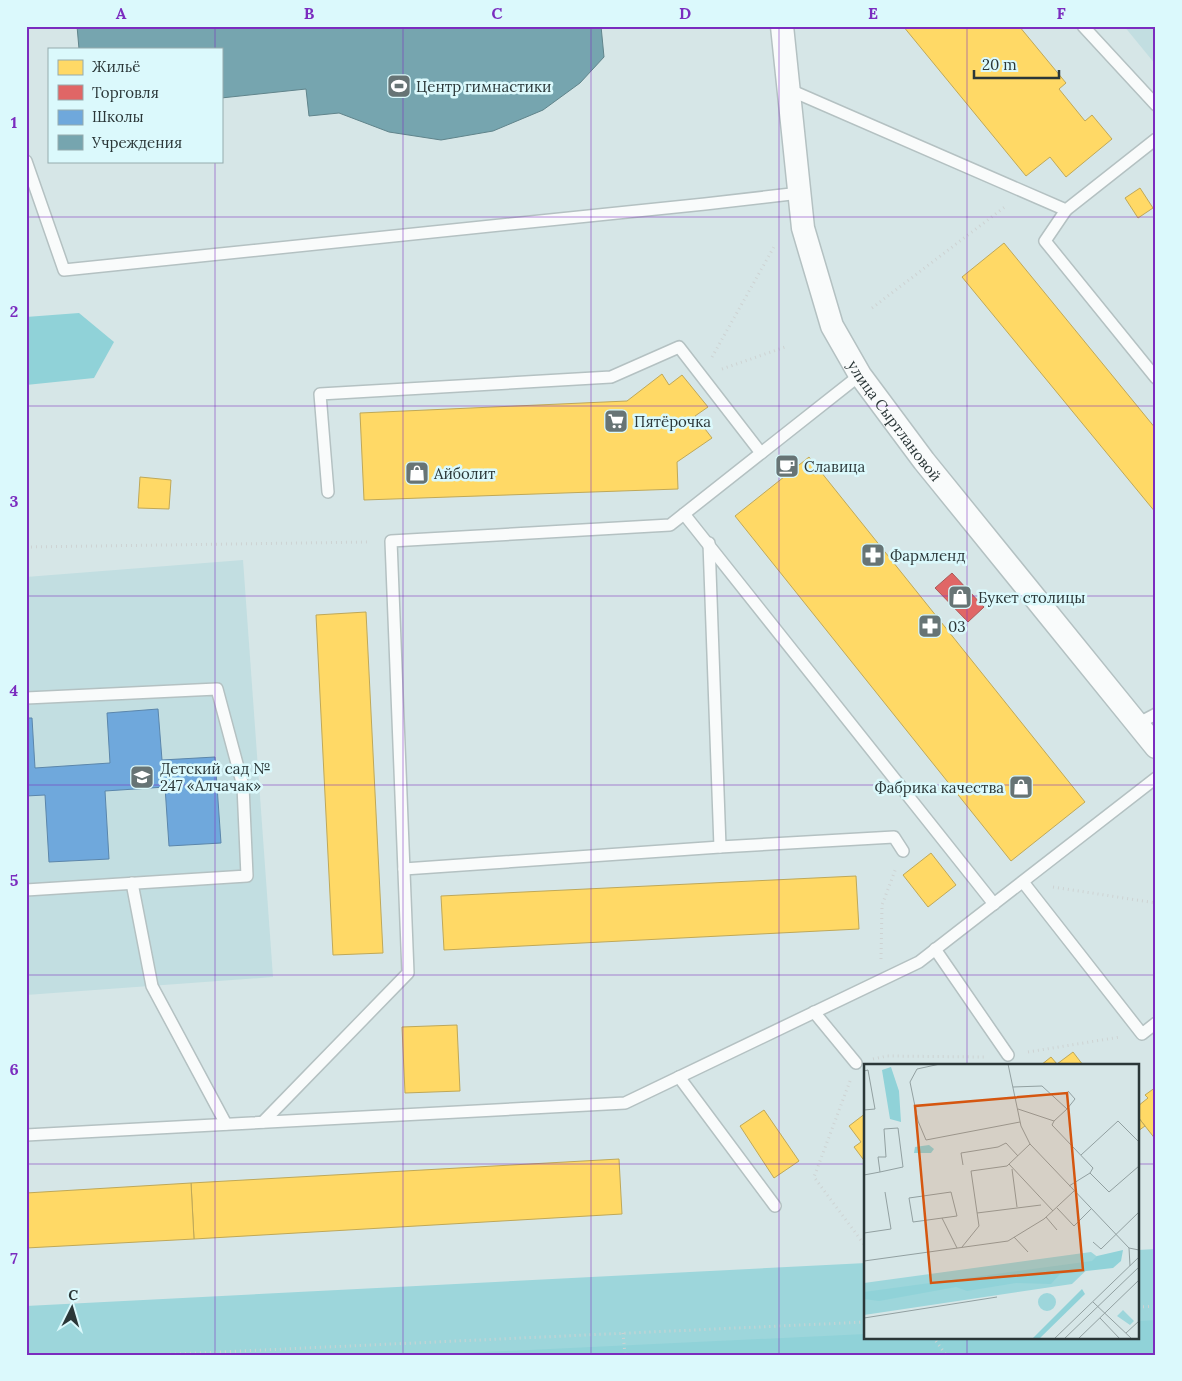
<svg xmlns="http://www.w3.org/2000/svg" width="1182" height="1381" font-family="Lora,serif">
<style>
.built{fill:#c2dee1}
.green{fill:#9dd6db}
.forest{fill:#90d2d8}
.homes{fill:#ffd966;stroke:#bfa858}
.shops{fill:#e06666;stroke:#aa5858}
.schools{fill:#6fa8dc;stroke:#5b86ab}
.public{fill:#76a5af;stroke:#60848b}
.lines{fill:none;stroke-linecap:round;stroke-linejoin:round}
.lane-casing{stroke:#b4c1c2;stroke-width:14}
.street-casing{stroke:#b4c1c2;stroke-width:25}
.path{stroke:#ced3d3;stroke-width:3;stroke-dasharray:1 4;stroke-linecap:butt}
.lane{stroke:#f9fbfb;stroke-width:11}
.street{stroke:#f9fbfb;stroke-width:22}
.grid{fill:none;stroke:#7b2cbf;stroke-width:1;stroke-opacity:0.55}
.labels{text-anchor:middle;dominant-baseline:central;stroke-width:5;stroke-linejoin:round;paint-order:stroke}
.poi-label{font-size:15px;fill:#2b3738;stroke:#dbf9fc;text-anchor:start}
.street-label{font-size:15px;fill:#2b3738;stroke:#dbf9fc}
.inset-road{fill:none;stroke:#92a0a1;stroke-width:1}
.view{fill:#d55610;fill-opacity:0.15;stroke:#d55610;stroke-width:2.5}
.inset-edge{fill:none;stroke:#2b3738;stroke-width:2.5}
.neatline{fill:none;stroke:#7b2cbf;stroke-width:2}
.grid-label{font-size:16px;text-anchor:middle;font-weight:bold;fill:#7b2cbf}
</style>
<rect width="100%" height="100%" fill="#d6e6e7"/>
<g class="built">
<path d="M1124,26H1156V65Z"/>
<path d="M243,560L273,977L26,995V577Z"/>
</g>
<path class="green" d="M1156,1249V1355H26V1306L866,1263V1337H1138V1250Z"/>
<g class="forest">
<path d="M79,313L114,342L94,378L26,385V317Z"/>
<path d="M1156,1320V1355H422L866,1334V1337H1138V1321Z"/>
</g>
<g class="homes">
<path d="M903,26H1019L1066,83L1059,89L1085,121L1092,115L1112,139L1066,177L1050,157L1026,176Z"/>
<path d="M1140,188L1153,208L1138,218L1125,198Z"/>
<path d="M1004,243L1156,429V513L962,277Z"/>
<path d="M662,374L669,385L682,375L708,407L695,416L712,438L677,462L678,489L364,500L360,413L627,401Z"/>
<path d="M809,457L1085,802L1011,861L735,516Z"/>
<path d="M140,477L171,480L169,509L138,508Z"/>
<path d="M366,612L383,953L333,955L316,615Z"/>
<path d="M931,853L956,885L928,907L903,875Z"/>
<path d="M856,876L859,929L444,950L441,896Z"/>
<path d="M457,1025L460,1091L405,1093L402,1027Z"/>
<path d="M1073,1052L1083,1065H1041L1051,1057L1057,1064Z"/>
<path d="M1156,1087V1140L1138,1117V1106L1148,1098L1145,1095Z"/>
<path d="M764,1110L799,1161L774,1178L740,1126Z"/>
<path d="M866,1113V1163L854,1147L861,1142L849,1126Z"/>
<path d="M1138,1117L1145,1126L1138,1131Z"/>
<path d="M619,1159L622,1214L194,1239L191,1183Z"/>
<path d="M191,1183L194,1239L26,1248V1193Z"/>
</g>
<path class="shops" d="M952,573L984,607L968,622L935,588Z"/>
<path class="schools" d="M158,709L162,760L215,757L221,843L169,846L165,787L105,791L109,859L49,862L45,795L26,796V718H32L35,768L110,763L107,713Z"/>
<path class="public" d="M77,26H601L604,57L580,83L543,110L493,131L441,140L389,132L339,113L309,116L306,89L221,98V49H79Z"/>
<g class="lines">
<g class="lane-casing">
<g id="lane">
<path d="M1083,26L1156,105"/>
<path d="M790,90L1066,210L1156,139"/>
<path d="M26,161L64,270L705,204L800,193"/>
<path d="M1066,210L1045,241L1156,378"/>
<path d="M328,492L320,394L611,377L679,347L761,453"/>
<path d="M684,514L994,904"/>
<path d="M709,543L720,847"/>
<path d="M26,698L217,689L243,786L247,876L26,890"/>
<path d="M1137,724L1156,714"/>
<path d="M404,869L720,847L894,837L903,851"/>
<path d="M1023,882L1142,1034L1156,1023"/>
<path d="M132,883L152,986L226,1124"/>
<path d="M935,949L1008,1055"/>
<path d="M814,1012L856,1063"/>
<path d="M679,1077L775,1206"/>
<path d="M263,1122L408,973L391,541L670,525L860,375"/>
<path d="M26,1135L625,1103L919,962L1156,778"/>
</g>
</g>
<g class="street-casing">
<g id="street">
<path id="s1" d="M782,26L803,228L832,326L860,375L924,461L1156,747"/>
</g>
</g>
<g class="path">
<path d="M872,308L1006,206"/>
<path d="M712,357L775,245"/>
<path d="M722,369L788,346"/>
<path d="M26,547L370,542"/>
<path d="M1053,887L1156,903"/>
<path d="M881,959L882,905L896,868"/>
<path d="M1028,1052L1120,1037"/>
<path d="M873,1059L887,1056L984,1057"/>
<path d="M850,1081L814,1177L866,1247"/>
<path d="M1138,1307L1156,1306"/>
<path d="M623,1333L625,1355"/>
<path d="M933,1337L946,1355"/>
<path d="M155,1355L866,1322"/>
</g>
<use href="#lane" class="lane"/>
<use href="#street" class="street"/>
</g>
<path class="grid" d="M215,26V49M403,26V1355M591,26V1355M779,26V1355M967,26V1065M215,161V1355M26,217H1156M26,406H1156M26,596H1156M26,785H1156M26,975H1156M26,1164H866M1138,1164H1156M967,1337V1355"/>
<defs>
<g id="stadium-square" transform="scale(1.25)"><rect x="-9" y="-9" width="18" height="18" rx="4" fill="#677475" stroke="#dbf9fc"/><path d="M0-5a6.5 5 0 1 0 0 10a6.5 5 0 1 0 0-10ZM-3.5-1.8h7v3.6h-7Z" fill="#fff"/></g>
<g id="supermarket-square" transform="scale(1.25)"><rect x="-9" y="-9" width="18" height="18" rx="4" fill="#677475" stroke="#dbf9fc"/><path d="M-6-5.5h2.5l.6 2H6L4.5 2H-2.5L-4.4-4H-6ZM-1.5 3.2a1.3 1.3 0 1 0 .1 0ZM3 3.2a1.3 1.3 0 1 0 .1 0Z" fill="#fff"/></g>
<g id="cafe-square" transform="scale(1.25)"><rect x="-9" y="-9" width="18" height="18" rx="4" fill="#677475" stroke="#dbf9fc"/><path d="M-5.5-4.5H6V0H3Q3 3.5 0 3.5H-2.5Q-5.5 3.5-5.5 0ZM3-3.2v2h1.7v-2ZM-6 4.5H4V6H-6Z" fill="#fff"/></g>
<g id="shop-square" transform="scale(1.25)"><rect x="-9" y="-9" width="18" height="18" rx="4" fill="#677475" stroke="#dbf9fc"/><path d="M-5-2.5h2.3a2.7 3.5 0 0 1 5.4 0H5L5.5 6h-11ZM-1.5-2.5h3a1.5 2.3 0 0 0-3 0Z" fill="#fff"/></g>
<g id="pharmacy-square" transform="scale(1.25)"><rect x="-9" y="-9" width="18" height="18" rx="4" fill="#677475" stroke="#dbf9fc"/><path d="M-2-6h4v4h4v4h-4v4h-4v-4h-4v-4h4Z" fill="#fff"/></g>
<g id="school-square" transform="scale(1.25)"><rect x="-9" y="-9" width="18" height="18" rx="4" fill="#677475" stroke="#dbf9fc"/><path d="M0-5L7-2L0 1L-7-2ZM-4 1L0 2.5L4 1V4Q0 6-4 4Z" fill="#fff"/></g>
</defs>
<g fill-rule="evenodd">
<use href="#stadium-square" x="399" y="86"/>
<use href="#supermarket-square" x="616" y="421"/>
<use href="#cafe-square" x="787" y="466"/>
<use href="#shop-square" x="417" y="473"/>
<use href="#pharmacy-square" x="873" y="555"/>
<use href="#shop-square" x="960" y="597"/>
<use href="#pharmacy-square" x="930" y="626"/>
<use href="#school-square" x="142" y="777"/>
<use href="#shop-square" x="1021" y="787"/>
</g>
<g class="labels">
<g class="poi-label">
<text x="416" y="86">Центр гимнастики</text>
<text x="634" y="421">Пятёрочка</text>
<text x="804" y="466">Славица</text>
<text x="434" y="473">Айболит</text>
<text x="890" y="555">Фармленд</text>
<text x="978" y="597">Букет столицы</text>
<text x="948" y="626">03</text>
<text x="160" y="768">Детский сад №<tspan x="160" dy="17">247 «Алчачак»</tspan></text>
<text x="1004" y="787" text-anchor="end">Фабрика качества</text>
</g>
<g class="street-label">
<text stroke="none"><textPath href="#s1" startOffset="419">улица Сыртлановой</textPath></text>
</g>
</g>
<g transform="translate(864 1064)">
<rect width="275" height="275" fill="#d6e6e7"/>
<path d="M227,188L235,194L208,220L0,251V219ZM174 238a9 9 0 1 1 18 0a9 9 0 1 1-18 0ZM259,246L270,257L266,261L253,252Z" fill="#9dd6db"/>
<path d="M27,3L35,27L37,58L26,55L18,6ZM65,81L70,85L67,89H50L51,83ZM259,186L257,197L249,204L196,210L187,220L152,219L103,227L92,223L15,237L0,235V228L228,197L233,192ZM218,225L221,230L175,275H168Z" fill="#90d2d8"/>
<path class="inset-road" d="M76,0L53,5L46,18L54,57L62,76L156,58M144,0L157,62L166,80L265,184L275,186M0,7L4,6L11,45L0,46M149,23L178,22L203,45L190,57L154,45M203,45L211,35L204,27M190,57L188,61L229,104L226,109M217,91L254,57L275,78M145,100L189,147M99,101L97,89L134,83L142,79L154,92M148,105L153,143M0,111L16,108L39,103L34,64L20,65L22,93H14L16,108M205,122L226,109L245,128L275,102M87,128L93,152L49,158L45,134ZM193,144L210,162L227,145M113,149L177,141M182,153L193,166M78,154L93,184M0,169L27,165L21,128M150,173L164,188M229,178L237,185L275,148M98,183L115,162L107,107L143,102L166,80M265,184L266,202M0,197L144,177L180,155L210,127M229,238L268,275M0,254L133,233M236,254L256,275M262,269L275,257M190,275L275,193M200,275L275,203M214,275L275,216"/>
<path class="view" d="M203,29L219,206L67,219L51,42Z"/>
<rect width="275" height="275" class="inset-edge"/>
</g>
<rect width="1182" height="1381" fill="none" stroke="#dbf9fc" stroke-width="55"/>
<rect x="48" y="48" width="175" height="115" fill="#dbf9fc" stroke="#95abae"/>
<rect x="58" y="60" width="25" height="15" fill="#ffd966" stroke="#95abae"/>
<text x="92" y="72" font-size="15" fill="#2b3738">Жильё</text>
<rect x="58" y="85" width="25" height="15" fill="#e06666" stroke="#95abae"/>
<text x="92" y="98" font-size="15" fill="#2b3738">Торговля</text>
<rect x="58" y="110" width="25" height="15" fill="#6fa8dc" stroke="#95abae"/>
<text x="92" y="122" font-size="15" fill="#2b3738">Школы</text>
<rect x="58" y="135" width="25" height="15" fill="#76a5af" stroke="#95abae"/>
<text x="92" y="148" font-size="15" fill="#2b3738">Учреждения</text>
<g transform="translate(72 1308) rotate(5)" stroke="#dbf9fc" stroke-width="4" paint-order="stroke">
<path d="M0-4L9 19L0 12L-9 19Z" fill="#2b3738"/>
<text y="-8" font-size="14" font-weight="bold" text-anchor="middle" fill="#2b3738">С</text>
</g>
<path d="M974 70v8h85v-8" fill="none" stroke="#2b3738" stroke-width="2.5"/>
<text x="982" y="70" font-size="15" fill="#2b3738" stroke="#dbf9fc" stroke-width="4" paint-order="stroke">20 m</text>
<rect x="28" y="28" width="1126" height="1326" class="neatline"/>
<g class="grid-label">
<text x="121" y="19">A</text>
<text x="309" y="19">B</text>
<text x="497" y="19">C</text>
<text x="685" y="19">D</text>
<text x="873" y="19">E</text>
<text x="1061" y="19">F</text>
<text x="14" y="128">1</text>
<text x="14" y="317">2</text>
<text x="14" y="507">3</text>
<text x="14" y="696">4</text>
<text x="14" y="886">5</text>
<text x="14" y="1075">6</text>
<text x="14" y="1264">7</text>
</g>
</svg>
